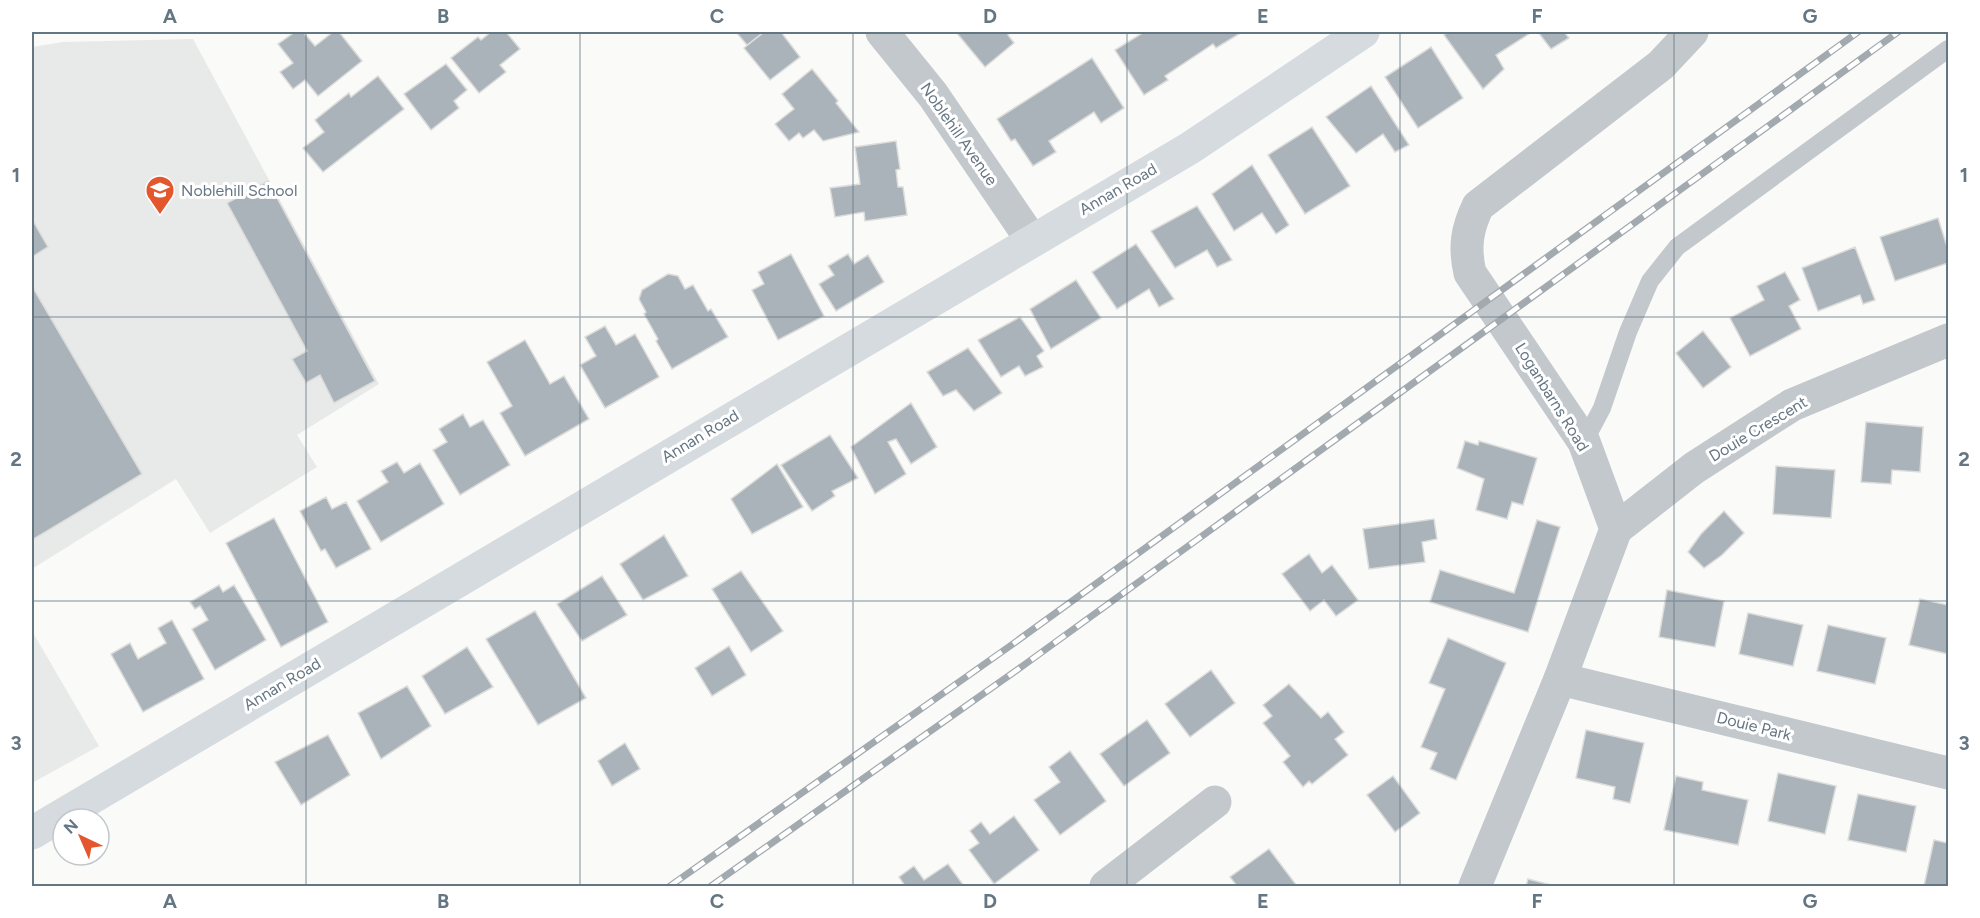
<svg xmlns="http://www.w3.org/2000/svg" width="1980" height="918" font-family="Figtree,sans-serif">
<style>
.built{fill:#e8e9e9}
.building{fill:#aab3b9;stroke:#dcdcda;stroke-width:1.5}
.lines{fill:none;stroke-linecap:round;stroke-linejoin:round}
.service{stroke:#c3c8cc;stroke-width:18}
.minor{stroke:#c3c8cc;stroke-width:33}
.tertiary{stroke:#c3c8cc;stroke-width:33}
.primary{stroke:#d6dbdf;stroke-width:33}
.rail-casing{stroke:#a2aab0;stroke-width:7}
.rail{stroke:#fff;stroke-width:4.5;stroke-dasharray:14;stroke-linecap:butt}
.grid{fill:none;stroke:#657683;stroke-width:1.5;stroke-opacity:0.55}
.labels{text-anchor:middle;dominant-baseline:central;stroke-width:6;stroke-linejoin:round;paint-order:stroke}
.street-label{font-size:16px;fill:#657683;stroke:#fff}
.poi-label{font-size:16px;fill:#657683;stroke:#fff;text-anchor:start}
.neatline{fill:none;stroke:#657683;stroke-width:2}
.grid-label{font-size:20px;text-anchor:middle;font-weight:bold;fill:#657683}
</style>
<rect width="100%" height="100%" fill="#fafaf8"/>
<g class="built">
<path d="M193,39L379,384L297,435L317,467L210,533L176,479L32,569V47L63,42Z"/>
<path d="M32,631L99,746L32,783Z"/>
</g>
<g class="building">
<path d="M295,32H303L315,46L333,32H339L362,61L318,96L305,80L293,89L280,72L293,63L278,44Z"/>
<path d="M491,32H506L520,49L500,65L506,72L479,93L451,58L478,37L481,40Z"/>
<path d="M736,32H764L747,45Z"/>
<path d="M764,32H781L800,57L770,80L744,48Z"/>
<path d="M956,32H1010L1008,35L1014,43L985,67Z"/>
<path d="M1144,32H1238L1239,34L1216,48L1213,44L1165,76L1168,80L1144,95L1115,50Z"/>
<path d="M1448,32H1532L1496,55L1504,69L1483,89L1444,35Z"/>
<path d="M1538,32H1564L1569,38L1551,49Z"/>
<path d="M1431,47L1463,98L1418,128L1385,77Z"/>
<path d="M1092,58L1124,108L1101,123L1094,112L1049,141L1056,152L1033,166L1015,139L1011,141L997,119Z"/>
<path d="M446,64L467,90L454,101L459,108L431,130L404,94Z"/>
<path d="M812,69L838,101L836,103L859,132L823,141L814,130L803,138L799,133L789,141L775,124L794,109L782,94Z"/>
<path d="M378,76L404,109L323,172L303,148L324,132L315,120L349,93L351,97Z"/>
<path d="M1371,86L1409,145L1395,152L1383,134L1356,153L1326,117Z"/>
<path d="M1312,127L1350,186L1305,214L1268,155Z"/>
<path d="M896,141L900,169L896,170L898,187H903L907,215L865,221L864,212L835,217L830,188L860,184L855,147Z"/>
<path d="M1252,165L1289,225L1276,234L1262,213L1234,231L1212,194Z"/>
<path d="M268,181L375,381L334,403L320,375L306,383L292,359L307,351L227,203Z"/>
<path d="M1197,206L1232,260L1217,267L1207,250L1175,268L1151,231Z"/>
<path d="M1938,218L1948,250V263L1895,281L1880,237Z"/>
<path d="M32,219L48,247L32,257Z"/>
<path d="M1136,244L1174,299L1159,307L1149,289L1117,309L1092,272Z"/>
<path d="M1855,247L1875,300L1863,304L1860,295L1818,311L1802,268Z"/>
<path d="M791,254L824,316L778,340L752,290L764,284L758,272Z"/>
<path d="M848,254L854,264L868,255L884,282L836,311L819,284L834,275L828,266Z"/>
<path d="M1785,272L1800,300L1789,306L1801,329L1750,356L1730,318L1764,300L1757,286Z"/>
<path d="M668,274L678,276L685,289L693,285L708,311L711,309L728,337L672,369L656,341L658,339L644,314L646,312L639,299L642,290Z"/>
<path d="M1076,280L1101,318L1051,349L1030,309Z"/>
<path d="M32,286L142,474L32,540Z"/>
<path d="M1020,317L1044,351L1037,356L1043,367L1025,376L1019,366L1001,377L978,340Z"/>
<path d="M605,326L616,345L635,334L659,377L605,408L580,365L596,356L585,337Z"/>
<path d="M1703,331L1731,367L1703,388L1676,353Z"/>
<path d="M525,340L550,384L564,376L589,419L525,456L500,413L512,406L487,362Z"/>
<path d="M968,348L1002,393L974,411L956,390L943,396L927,372Z"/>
<path d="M911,403L937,447L911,464L896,439L888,442L906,474L875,494L851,447Z"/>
<path d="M463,414L470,427L483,420L510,465L460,495L433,450L447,442L439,429Z"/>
<path d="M1866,422L1923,427L1920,472L1892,470L1891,484L1861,482Z"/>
<path d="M830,435L858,478L832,491L835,496L812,511L781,465Z"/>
<path d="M1465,441L1478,445L1479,441L1537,458L1523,505L1512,502L1507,519L1476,510L1484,479L1457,468Z"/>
<path d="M397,462L404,473L420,463L444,504L381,542L357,501L388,482L381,471Z"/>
<path d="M777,464L803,507L752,534L731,499Z"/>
<path d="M1776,466L1835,470L1831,518L1773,514Z"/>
<path d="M326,497L332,509L346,502L371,549L336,568L325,549L321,551L300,511Z"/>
<path d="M1724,511L1744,533L1722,555L1704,568L1688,552L1701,534Z"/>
<path d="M274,518L328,622L281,647L226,543Z"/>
<path d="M1434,519L1437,539L1422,542L1425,562L1369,569L1363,529Z"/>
<path d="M1537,520L1560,527L1528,632L1430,602L1440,570L1514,593Z"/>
<path d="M664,535L688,576L643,600L620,564Z"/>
<path d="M1309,554L1322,573L1332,565L1358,600L1336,616L1324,600L1310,611L1282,574Z"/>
<path d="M741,571L783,631L751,652L712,589Z"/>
<path d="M602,576L627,615L582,641L557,604Z"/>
<path d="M219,585L223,592L234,585L266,640L215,670L192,629L208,620L200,606L195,609L190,602Z"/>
<path d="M1667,590L1724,601L1715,647L1659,637Z"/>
<path d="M1920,599L1948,605V654L1909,645Z"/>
<path d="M535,611L586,698L538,725L486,639Z"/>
<path d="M1748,613L1803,625L1793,666L1739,654Z"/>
<path d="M172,620L204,679L143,712L111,654L130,643L138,659L166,643L158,628Z"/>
<path d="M1828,625L1886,638L1875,684L1817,671Z"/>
<path d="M1448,638L1506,663L1456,780L1430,769L1437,753L1421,747L1445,689L1429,683Z"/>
<path d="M729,646L746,675L712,696L695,668Z"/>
<path d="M467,647L493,687L445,714L422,676Z"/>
<path d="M1211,670L1235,703L1190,737L1165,704Z"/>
<path d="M1289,684L1321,718L1328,712L1344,732L1335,739L1348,755L1312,784L1309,781L1303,787L1283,762L1290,756L1263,723L1272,716L1263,705Z"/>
<path d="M407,686L431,726L381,759L358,713Z"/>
<path d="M1147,720L1170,753L1124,786L1100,754Z"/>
<path d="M1586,730L1644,743L1630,803L1613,799L1615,787L1576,778Z"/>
<path d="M328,735L350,775L301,805L275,762Z"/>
<path d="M625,743L640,769L612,786L598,761Z"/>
<path d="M1070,751L1106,801L1060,835L1034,800L1060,782L1049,767Z"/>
<path d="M1778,773L1836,786L1825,834L1768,821Z"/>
<path d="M1393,776L1420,813L1395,832L1367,795Z"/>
<path d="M1676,776L1703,782L1702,790L1748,800L1738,845L1664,830Z"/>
<path d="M1858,794L1916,806L1906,852L1848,840Z"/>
<path d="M1014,816L1039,850L994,884L969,850L979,843L970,831L981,822L990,834Z"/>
<path d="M1934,840L1948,843V886H1924Z"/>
<path d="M1269,849L1297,886H1237L1230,877Z"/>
<path d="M948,864L964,886H905L899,877L914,866L924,880Z"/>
<path d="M1528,879L1555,886H1526Z"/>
</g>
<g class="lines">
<path class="service" d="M1584,442L1602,408L1628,332L1650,281L1677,247L1948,49"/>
<g class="minor">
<path d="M882,32L933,95L1031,239"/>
<path d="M1616,529L1694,468L1792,405L1948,340"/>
<path d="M1560,679L1948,773"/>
<path d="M1106,886L1215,802"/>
</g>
<path class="tertiary" d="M1475,886L1560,679L1616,529L1584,442L1470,273C1464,247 1467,229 1478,206L1661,65L1692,32"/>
<path class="primary" d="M32,833L1190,148L1363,32"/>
<g class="rail-casing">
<g id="rail">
<path d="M670,886L1010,646L1858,32"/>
<path d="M711,886L1024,665L1898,32"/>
</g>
</g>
<use href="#rail" class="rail"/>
</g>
<path class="grid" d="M306,32V886M580,32V886M853,32V886M1127,32V886M1400,32V886M1674,32V886M32,317H1948M32,601H1948"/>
<defs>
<g id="school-pin" transform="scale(1.5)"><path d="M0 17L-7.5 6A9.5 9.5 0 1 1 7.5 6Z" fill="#e4572e" stroke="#fff"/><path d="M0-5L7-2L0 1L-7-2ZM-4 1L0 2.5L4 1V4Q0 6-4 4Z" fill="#fff"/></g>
</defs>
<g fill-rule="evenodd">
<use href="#school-pin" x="160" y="190"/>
</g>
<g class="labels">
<g class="street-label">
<text transform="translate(959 134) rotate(55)">Noblehill Avenue</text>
<text transform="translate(1118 189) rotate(-30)">Annan Road</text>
<text transform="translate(1552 397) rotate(58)">Loganbarns Road</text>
<text transform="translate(1758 429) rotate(-31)">Douie Crescent</text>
<text transform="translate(700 436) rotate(-31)">Annan Road</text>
<text transform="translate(282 684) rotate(-31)">Annan Road</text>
<text transform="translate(1754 726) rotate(14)">Douie Park</text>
</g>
<g class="poi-label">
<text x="181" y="190">Noblehill School</text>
</g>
</g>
<rect width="1980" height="918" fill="none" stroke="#ffffff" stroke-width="66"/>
<g transform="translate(81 837) rotate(316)"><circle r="28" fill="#ffffff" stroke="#c1c8cd" stroke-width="1.5"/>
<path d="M0-4.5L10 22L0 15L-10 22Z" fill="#e4572e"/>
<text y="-9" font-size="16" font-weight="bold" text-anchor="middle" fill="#657683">N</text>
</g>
<rect x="33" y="33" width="1914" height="852" class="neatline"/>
<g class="grid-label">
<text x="170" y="23">A</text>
<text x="443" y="23">B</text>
<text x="717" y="23">C</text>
<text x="990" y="23">D</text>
<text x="1263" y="23">E</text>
<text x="1537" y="23">F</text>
<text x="1810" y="23">G</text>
<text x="16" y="182">1</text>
<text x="1964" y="182">1</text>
<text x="16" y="466">2</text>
<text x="1964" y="466">2</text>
<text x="16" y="750">3</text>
<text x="1964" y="750">3</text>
<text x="170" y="908">A</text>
<text x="443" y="908">B</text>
<text x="717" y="908">C</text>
<text x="990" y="908">D</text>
<text x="1263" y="908">E</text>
<text x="1537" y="908">F</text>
<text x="1810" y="908">G</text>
</g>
</svg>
